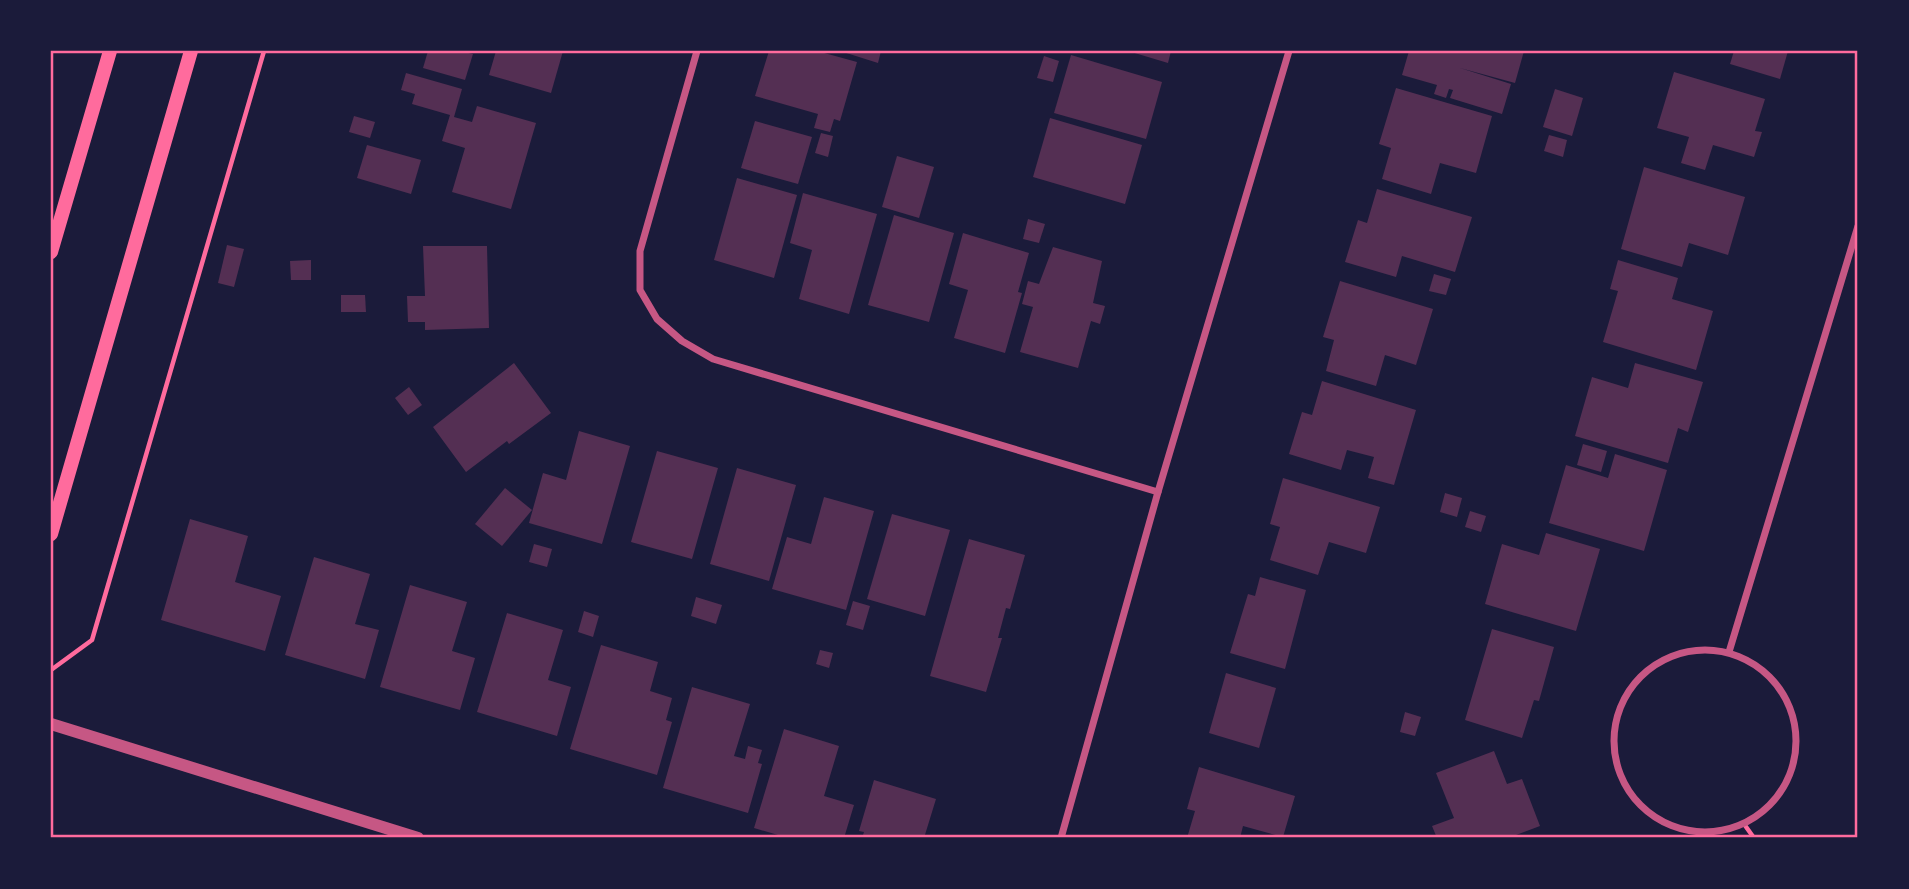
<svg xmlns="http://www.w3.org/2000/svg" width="1909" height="889" font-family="'Titillium Web',sans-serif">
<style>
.building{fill:#542f53}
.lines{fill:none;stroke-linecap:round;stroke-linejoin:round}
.path{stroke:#ff6b9d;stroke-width:4.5}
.minor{stroke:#c65784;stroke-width:7}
.tertiary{stroke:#c65784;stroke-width:12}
.secondary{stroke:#ff6b9d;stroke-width:14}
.neatline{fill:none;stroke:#ff6b9d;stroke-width:2.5}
</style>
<rect width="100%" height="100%" fill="#1b1b3a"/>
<g class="building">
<path d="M428,51H460L473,54L465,80L423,68Z"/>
<path d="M496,51H563L551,93L489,75Z"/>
<path d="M769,51H817L857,62L840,121L834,119L830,132L814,128L818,114L755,96Z"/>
<path d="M840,51H881L878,63Z"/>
<path d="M1128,51H1171L1168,63Z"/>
<path d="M1409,51H1524L1515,83L1460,68L1511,84L1502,114L1450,98L1453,90L1449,89L1446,98L1434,94L1437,85L1402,75Z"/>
<path d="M1734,51H1788L1780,79L1730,64Z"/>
<path d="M1071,55L1162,82L1146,139L1054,113Z"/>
<path d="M1044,56L1059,61L1053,82L1037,78Z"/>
<path d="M1674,72L1765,99L1755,131L1762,132L1754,157L1713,145L1705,170L1681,163L1689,137L1657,128Z"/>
<path d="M406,73L462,89L454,117L472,122L477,106L536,123L511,209L452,192L465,148L442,141L450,115L412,104L415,94L401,90Z"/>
<path d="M1396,88L1492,116L1476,173L1440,163L1431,194L1382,179L1391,148L1379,144Z"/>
<path d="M1555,89L1583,98L1572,136L1543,127Z"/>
<path d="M354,116L375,122L370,138L349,132Z"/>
<path d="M1050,118L1142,145L1125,204L1033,177Z"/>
<path d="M755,121L812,137L798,184L741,168Z"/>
<path d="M821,133L833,136L828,157L815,153Z"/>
<path d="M1549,135L1567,140L1563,157L1544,151Z"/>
<path d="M367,145L421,160L411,194L357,178Z"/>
<path d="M897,156L934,167L919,218L882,207Z"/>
<path d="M1644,167L1745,197L1728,255L1689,243L1682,267L1621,249Z"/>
<path d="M737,178L797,195L774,278L714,260Z"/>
<path d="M1377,189L1472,217L1455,272L1402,256L1396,277L1345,262L1358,220L1367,223Z"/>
<path d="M803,193L877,214L849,314L799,299L812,250L790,243Z"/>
<path d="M894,215L954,233L929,322L868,305Z"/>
<path d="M1028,219L1045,224L1039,243L1023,239Z"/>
<path d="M963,233L1029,253L1018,292L1022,293L1005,353L954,338L968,290L949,284Z"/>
<path d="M227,245L244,249L234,287L218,283Z"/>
<path d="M423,246H487L489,328L425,330V322H408L407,296H425Z"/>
<path d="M1053,247L1102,261L1093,303L1105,306L1100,324L1091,321L1078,368L1020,352L1033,307L1022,304L1028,281L1039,284Z"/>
<path d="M311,260V280H291L290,261Z"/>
<path d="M1618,260L1678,278L1672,299L1713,311L1696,370L1603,342L1618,291L1610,289Z"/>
<path d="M1434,274L1451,279L1446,295L1429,291Z"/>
<path d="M1340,281L1433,309L1416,365L1385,355L1376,386L1326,371L1334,340L1323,337Z"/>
<path d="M341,295H365L366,312H341Z"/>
<path d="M514,363L551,413L509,444L507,441L466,472L433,427Z"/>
<path d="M1635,363L1703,382L1688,432L1678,428L1668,463L1575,436L1592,377L1628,388Z"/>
<path d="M1322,381L1416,410L1394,485L1368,478L1374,457L1347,450L1341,470L1289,454L1302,412L1312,415Z"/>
<path d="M409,387L422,405L408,415L395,398Z"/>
<path d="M579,431L630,446L602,544L529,523L543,473L566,480Z"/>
<path d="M1583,444L1607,451L1601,472L1577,465Z"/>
<path d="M657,451L718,468L692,559L631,542Z"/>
<path d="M1615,454L1667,470L1644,551L1549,523L1566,465L1608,478Z"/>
<path d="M737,468L796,485L769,581L710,564Z"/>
<path d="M1283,478L1380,507L1366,553L1329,542L1318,575L1270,560L1280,527L1270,524Z"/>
<path d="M505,488L532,510L502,546L475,524Z"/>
<path d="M1445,493L1462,498L1457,517L1440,512Z"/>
<path d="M824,497L874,511L846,610L772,589L787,537L811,544Z"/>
<path d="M1470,511L1486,516L1481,532L1465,527Z"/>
<path d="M892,514L950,530L925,616L867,599Z"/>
<path d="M190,519L248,536L235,582L281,596L265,651L161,620Z"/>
<path d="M1546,533L1600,549L1576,631L1485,604L1502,544L1539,555Z"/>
<path d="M969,539L1025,555L1010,609L1006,608L998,638H1002L986,692L930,676Z"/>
<path d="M534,544L552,549L547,567L529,562Z"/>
<path d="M314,557L370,574L355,624L379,630L365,679L285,655Z"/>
<path d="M1260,577L1306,590L1285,669L1230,653L1248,594L1255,596Z"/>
<path d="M410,585L467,602L452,651L475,658L460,710L380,687Z"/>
<path d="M696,597L722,605L716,624L691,616Z"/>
<path d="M853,601L870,606L863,630L846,625Z"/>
<path d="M584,611L599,616L593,637L578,632Z"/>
<path d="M507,613L563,630L548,680L571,687L557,736L477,712Z"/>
<path d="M1492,629L1554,647L1539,701L1534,700L1522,738L1465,720Z"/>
<path d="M601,645L658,662L650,691L672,698L666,720L672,722L657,775L570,749Z"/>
<path d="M820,650L833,653L829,668L816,664Z"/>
<path d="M1226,673L1276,688L1259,748L1209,733Z"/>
<path d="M692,687L750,704L734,756L745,759L748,746L762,750L758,763L762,764L748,813L663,788Z"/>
<path d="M1405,712L1421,717L1415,736L1400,732Z"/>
<path d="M784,729L839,746L824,796L854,805L844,838H788L754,828Z"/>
<path d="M1494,751L1507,784L1522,779L1540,826L1508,838H1437L1432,826L1454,818L1436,773Z"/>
<path d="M1199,767L1295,796L1283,837L1243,826L1240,838H1187L1195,811L1187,809Z"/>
<path d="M874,780L936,799L924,838H862L864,832L859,831Z"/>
</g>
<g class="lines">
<g class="path">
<path d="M51,670L92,640L264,51"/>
<path d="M1744,824L1754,838"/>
</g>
<g class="minor">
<path d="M697,51L640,251V290L657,319L682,341L713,359L1158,492"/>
<circle cx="1705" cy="741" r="91"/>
<path d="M1729,652L1858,226"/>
<path d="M1061,838L1158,492L1289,51"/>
</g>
<path class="tertiary" d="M51,724L418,838"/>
<g class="secondary">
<path d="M51,252L110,51"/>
<path d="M51,534L191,51"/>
</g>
</g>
<rect width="1909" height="889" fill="none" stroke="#1b1b3a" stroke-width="105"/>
<rect x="52" y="52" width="1804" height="784" class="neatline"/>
</svg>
